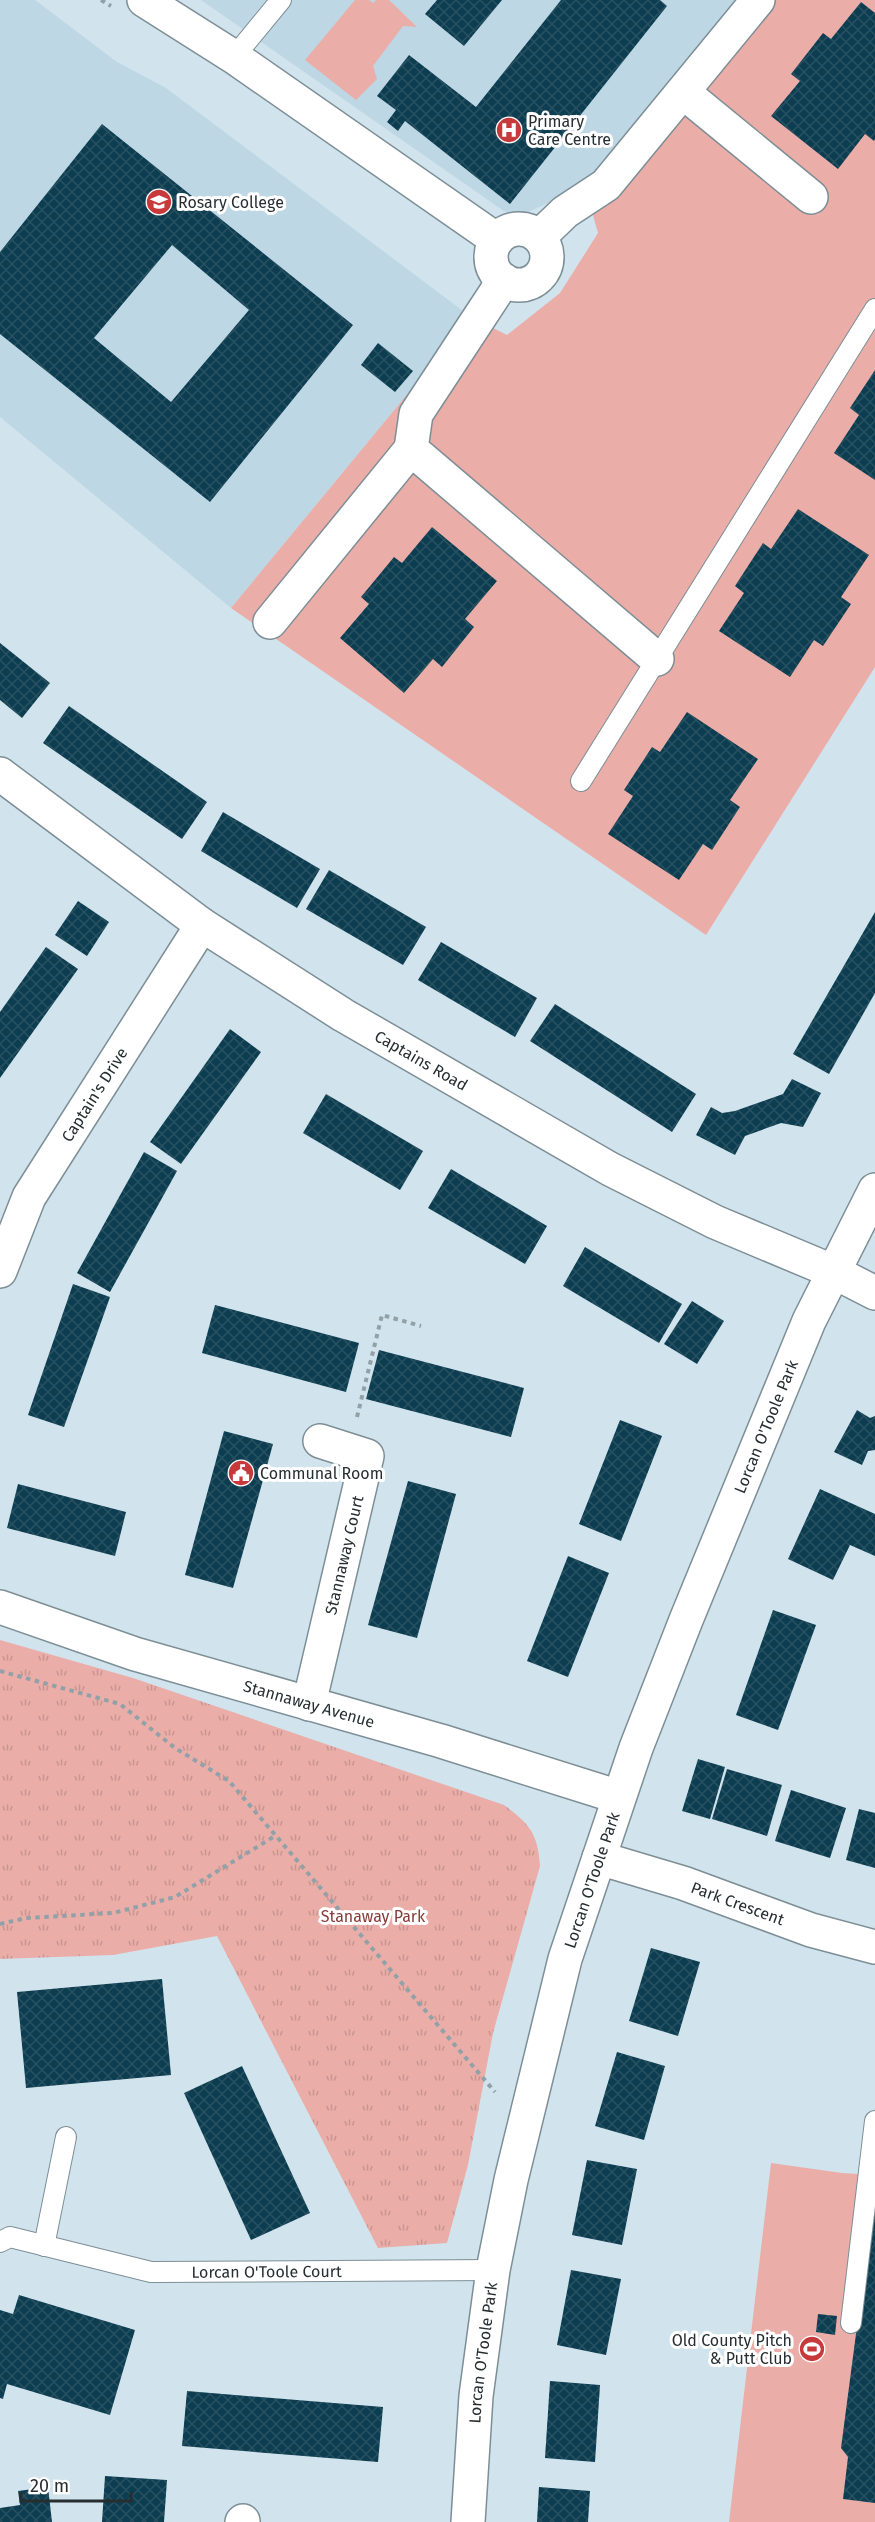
<svg xmlns="http://www.w3.org/2000/svg" width="875" height="2522" font-family="'Fira Sans',sans-serif">
<style>
.built{fill:#bdd7e4}
.grass{fill:#ebada8}
.park{fill:url(#park-tufts)}
.building{fill:url(#building-cross-hatch);fill-rule:evenodd}
.lines{fill:none;stroke-linecap:round;stroke-linejoin:round}
.service-casing{stroke:#7d8e96;stroke-width:22}
.minor-casing{stroke:#7d8e96;stroke-width:36}
.tertiary-casing{stroke:#7d8e96;stroke-width:36}
.path{stroke:#92a1a7;stroke-width:4;stroke-dasharray:4.5 4.5;stroke-linecap:butt}
.service{stroke:#fff;stroke-width:20}
.minor{stroke:#fff;stroke-width:33}
.tertiary{stroke:#fff;stroke-width:33}
.labels{text-anchor:middle;dominant-baseline:central;stroke-width:6;stroke-linejoin:round;paint-order:stroke}
.poi-label{font-size:16px;fill:#262e31;stroke:#fff;text-anchor:start}
.street-label{font-size:16px;fill:#262e31;stroke:#fff}
.park-label{font-size:16px;fill:#863b39;stroke:#fff}
</style>
<defs>
<pattern id="park-tufts" width="24" height="20" patternUnits="userSpaceOnUse" patternTransform="scale(1.5)"><rect width="24" height="20" fill="#ebada8"/><path d="M3 7l-1-3M5 7V3M7 7l1-3M15 17l-1-3M17 17v-4M19 17l1-3" fill="none" stroke="#c99591"/></pattern>
<pattern id="building-cross-hatch" width="8" height="8" patternUnits="userSpaceOnUse" patternTransform="scale(1.5)"><rect width="8" height="8" fill="#0d3d50"/><path d="M0 0l8 8M0 8l8-8" fill="none" stroke="#285161"/></pattern>
</defs>
<rect width="100%" height="100%" fill="#d1e4ed"/>
<g class="built">
<path d="M0,0H35L117,62L166,88L471,317L231,608L0,417Z"/>
<path d="M201,0H739L585,187L514,218Z"/>
</g>
<g class="grass">
<path d="M355,0H369L373,3L376,0H389L417,27L403,26L373,66L377,79L356,100L305,60Z"/>
<path d="M739,0H875V667L706,935L231,608L471,317L507,335L560,293L598,233L585,187Z"/>
<path d="M771,2163L842,2173L875,2175V2522H729Z"/>
</g>
<path class="park" d="M0,1640L133,1678L504,1805C530,1824 538,1834 540,1866L493,2033L468,2165L447,2243L378,2248L217,1936L113,1955L0,1959Z"/>
<g class="building">
<path d="M437,0H502L464,46L425,14Z"/>
<path d="M561,0H660L667,6L510,204L405,121L398,131L387,122L396,110L377,96L409,55L476,107Z"/>
<path d="M861,2L875,13V139L874,141L865,134L838,169L771,116L800,81L791,74L823,33L831,39Z"/>
<path d="M102,124L353,325L210,502L0,334V252ZM172,245L249,310L171,402L94,338Z"/>
<path d="M378,343L413,371L395,392L361,365Z"/>
<path d="M875,370V480L834,453L859,415L850,408Z"/>
<path d="M798,509L869,555L841,597L851,604L823,646L814,640L790,677L719,631L744,593L735,586L763,543L771,549Z"/>
<path d="M432,527L497,581L465,619L474,627L442,667L433,659L404,693L340,638L369,604L361,597L394,557L402,563Z"/>
<path d="M0,643L50,683L22,718L0,700Z"/>
<path d="M69,706L207,802L182,839L43,743Z"/>
<path d="M687,712L758,759L730,800L740,807L712,850L703,844L679,880L608,834L633,796L624,790L652,747L660,752Z"/>
<path d="M223,812L320,869L297,908L201,851Z"/>
<path d="M329,870L426,927L403,965L306,909Z"/>
<path d="M78,901L109,922L87,956L55,935Z"/>
<path d="M875,912V993L829,1074L793,1054Z"/>
<path d="M441,942L537,998L515,1037L418,980Z"/>
<path d="M46,947L78,969L0,1078V1012Z"/>
<path d="M555,1004L696,1094L672,1132L530,1041Z"/>
<path d="M230,1029L261,1052L181,1164L150,1142Z"/>
<path d="M792,1079L821,1093L803,1127L781,1123L745,1136L735,1155L696,1135L711,1107L722,1113L735,1111L783,1094Z"/>
<path d="M326,1094L423,1151L400,1190L303,1133Z"/>
<path d="M144,1152L177,1171L110,1292L77,1273Z"/>
<path d="M451,1169L547,1226L525,1264L428,1208Z"/>
<path d="M585,1247L682,1304L659,1343L563,1286Z"/>
<path d="M73,1284L110,1297L64,1427L28,1415Z"/>
<path d="M692,1301L724,1321L697,1364L664,1344Z"/>
<path d="M215,1305L359,1343L346,1392L202,1353Z"/>
<path d="M379,1350L524,1388L511,1437L366,1399Z"/>
<path d="M857,1410L870,1418L875,1416V1450L868,1451L862,1465L834,1452Z"/>
<path d="M620,1420L662,1436L621,1541L579,1524Z"/>
<path d="M224,1431L273,1444L233,1588L185,1575Z"/>
<path d="M408,1481L456,1494L417,1638L368,1625Z"/>
<path d="M18,1484L126,1512L115,1556L7,1528Z"/>
<path d="M820,1489L875,1514V1556L850,1545L833,1580L788,1559Z"/>
<path d="M568,1556L609,1573L568,1677L527,1661Z"/>
<path d="M773,1610L816,1625L778,1730L736,1715Z"/>
<path d="M698,1759L725,1767L710,1819L682,1811Z"/>
<path d="M727,1769L782,1785L767,1836L712,1819Z"/>
<path d="M791,1790L846,1808L830,1858L775,1841Z"/>
<path d="M859,1809L875,1813V1868L846,1860Z"/>
<path d="M651,1948L700,1962L678,2036L629,2021Z"/>
<path d="M162,1979L171,2075L26,2088L17,1992Z"/>
<path d="M617,2052L665,2066L644,2140L595,2126Z"/>
<path d="M242,2066L310,2213L251,2240L184,2093Z"/>
<path d="M587,2160L637,2169L622,2245L572,2235Z"/>
<path d="M872,2212L875,2213V2503L843,2499L848,2457L841,2448Z"/>
<path d="M571,2270L621,2279L606,2355L557,2345Z"/>
<path d="M19,2295L135,2330L110,2415L7,2384L3,2399L0,2398V2310L13,2314Z"/>
<path d="M818,2314L837,2316L835,2335L816,2332Z"/>
<path d="M550,2381L600,2385L595,2462L545,2458Z"/>
<path d="M187,2391L383,2407L378,2462L182,2446Z"/>
<path d="M105,2476L167,2480L164,2522H102Z"/>
<path d="M48,2487L52,2522H0V2508L20,2505L18,2491Z"/>
<path d="M539,2487L590,2491L588,2522H537Z"/>
</g>
<g class="lines">
<g class="service-casing">
<g id="service">
<path d="M234,57L281,0"/>
<path d="M581,781L875,309"/>
<path id="s1" d="M0,2242L10,2237L151,2272L493,2270"/>
<path d="M44,2246L66,2137"/>
<path d="M851,2323L875,2121"/>
</g>
</g>
<g class="minor-casing">
<g id="minor">
<path d="M144,0L234,57L497,240"/>
<path d="M683,92L811,197"/>
<circle cx="519" cy="257" r="28"/>
<path d="M539,237L565,212L606,185L758,0"/>
<path d="M504,280L416,414L411,449L657,659"/>
<path d="M270,622L411,449"/>
<path id="s2" d="M0,774L202,925L343,1015L610,1169L715,1222L832,1271L875,1293"/>
<path id="s3" d="M0,1271L29,1197L202,925"/>
<path id="s4" d="M0,1607L135,1654L441,1741L619,1797"/>
<path id="s5" d="M309,1704L367,1456L320,1441"/>
<path id="s6" d="M599,1858L683,1883L811,1930L875,1947"/>
<path d="M242,2522L243,2521"/>
</g>
</g>
<g class="tertiary-casing">
<g id="tertiary">
<path id="s7" d="M468,2522L476,2396L493,2270L511,2180L565,1959L636,1748L686,1620L809,1321L875,1190"/>
</g>
</g>
<g class="path">
<path d="M101,0L111,6"/>
<path d="M357,1417L382,1315L421,1326"/>
<path d="M0,1671L120,1704L175,1748L229,1781L495,2092"/>
<path d="M0,1924L26,1918L113,1913L175,1897L275,1836"/>
</g>
<use href="#service" class="service"/>
<use href="#minor" class="minor"/>
<use href="#tertiary" class="tertiary"/>
</g>
<defs>
<g id="hospital-disc" transform="scale(1.35)"><circle r="9.5" fill="#c8393c" stroke="#fff"/><path d="M-5-5h3v3.5h4V-5h3V5h-3V1.5h-4V5h-3Z" fill="#fff"/></g>
<g id="school-disc" transform="scale(1.35)"><circle r="9.5" fill="#c8393c" stroke="#fff"/><path d="M0-5L7-2L0 1L-7-2ZM-4 1L0 2.5L4 1V4Q0 6-4 4Z" fill="#fff"/></g>
<g id="civic-disc" transform="scale(1.35)"><circle r="9.5" fill="#c8393c" stroke="#fff"/><path d="M-.6-6.5H3V-4.5H.6V-3L4-1V1h2V6H-6V1h2V-1L-.6-3ZM-1.2 2.5V6h2.4V2.5Z" fill="#fff"/></g>
<g id="stadium-disc" transform="scale(1.35)"><circle r="9.5" fill="#c8393c" stroke="#fff"/><path d="M0-5a6.5 5 0 1 0 0 10a6.5 5 0 1 0 0-10ZM-3.5-1.8h7v3.6h-7Z" fill="#fff"/></g>
</defs>
<g fill-rule="evenodd">
<use href="#hospital-disc" x="509" y="130"/>
<use href="#school-disc" x="159" y="202"/>
<use href="#civic-disc" x="241" y="1473"/>
<use href="#stadium-disc" x="812" y="2349"/>
</g>
<g class="labels">
<g class="poi-label">
<text x="528" y="121">Primary<tspan x="528" dy="18">Care Centre</tspan></text>
<text x="178" y="202">Rosary College</text>
<text x="260" y="1473">Communal Room</text>
<text x="792" y="2340" text-anchor="end">Old County Pitch<tspan x="792" dy="18">&amp; Putt Club</tspan></text>
</g>
<g class="street-label">
<text stroke="none"><textPath href="#s2" startOffset="510">Captains Road</textPath></text>
<text stroke="none"><textPath href="#s3" startOffset="201">Captain's Drive</textPath></text>
<text stroke="none"><textPath href="#s7" startOffset="1142">Lorcan O'Toole Park</textPath></text>
<text stroke="none"><textPath href="#s5" startOffset="153">Stannaway Court</textPath></text>
<text stroke="none"><textPath href="#s4" startOffset="324">Stannaway Avenue</textPath></text>
<text stroke="none"><textPath href="#s7" startOffset="656">Lorcan O'Toole Park</textPath></text>
<text stroke="none"><textPath href="#s6" startOffset="146">Park Crescent</textPath></text>
<text stroke="none"><textPath href="#s1" startOffset="272">Lorcan O'Toole Court</textPath></text>
<text stroke="none"><textPath href="#s7" startOffset="170">Lorcan O'Toole Park</textPath></text>
</g>
<g class="park-label">
<text x="373" y="1916">Stanaway Park</text>
</g>
</g>
<path d="M21 2492v9h110v-9" fill="none" stroke="#262e31" stroke-width="3"/>
<text x="30" y="2492" font-size="18" fill="#262e31" stroke="#ffffff" stroke-width="4.5" paint-order="stroke">20 m</text>
</svg>
